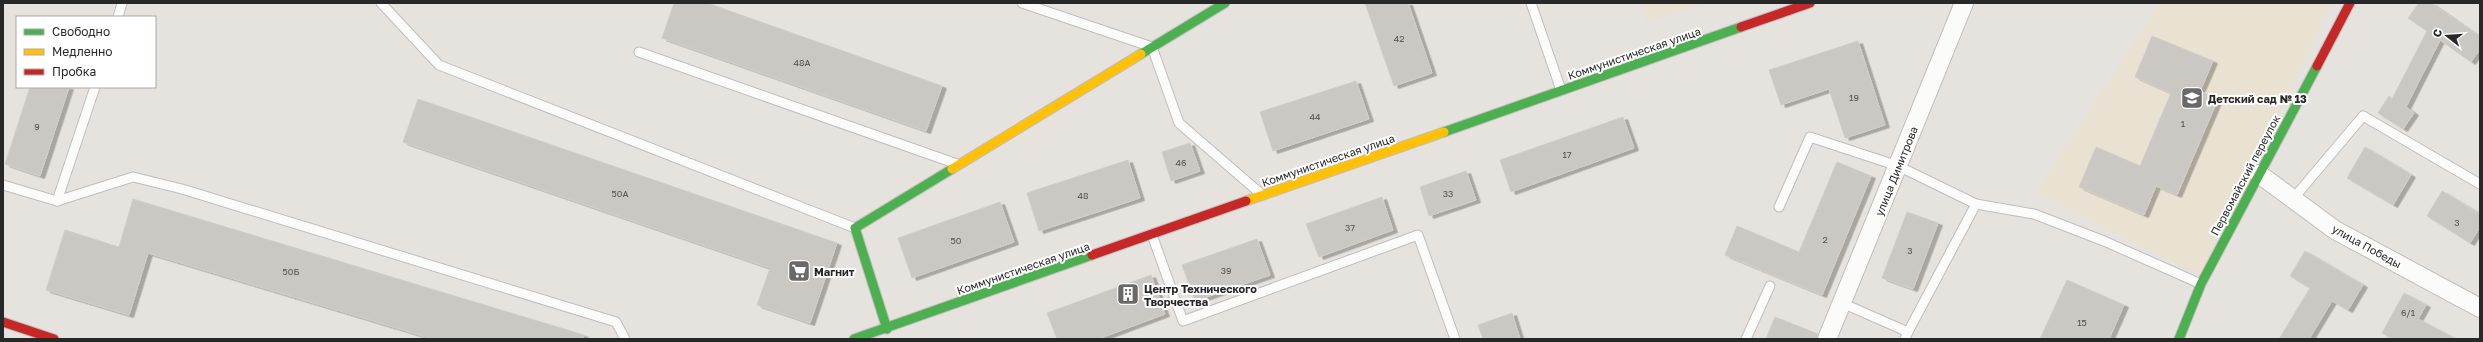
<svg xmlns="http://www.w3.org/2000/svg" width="2483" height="342" font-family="'Golos Text',sans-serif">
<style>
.education{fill:#e9e1d2}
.building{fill:#cbc8c4;stroke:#d1cec9;filter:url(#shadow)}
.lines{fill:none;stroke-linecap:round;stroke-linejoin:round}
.lane-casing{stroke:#c0bebe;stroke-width:11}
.street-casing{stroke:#c0bebe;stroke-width:20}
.fast-casing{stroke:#c0bebe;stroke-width:11}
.slow-casing{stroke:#c0bebe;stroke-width:11}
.jam-casing{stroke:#c0bebe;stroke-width:11}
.lane{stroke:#fbfbfa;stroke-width:9}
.street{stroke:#fbfbfa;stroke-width:18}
.fast{stroke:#4caf50;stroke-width:9}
.slow{stroke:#ffc107;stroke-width:9}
.jam{stroke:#c62828;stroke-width:9}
.labels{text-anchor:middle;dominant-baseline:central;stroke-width:4;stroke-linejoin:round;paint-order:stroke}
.number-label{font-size:9px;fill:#525251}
.street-label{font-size:11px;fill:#282828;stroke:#fff}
.poi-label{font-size:11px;font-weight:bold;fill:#282828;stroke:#fff;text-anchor:start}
</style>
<defs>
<filter id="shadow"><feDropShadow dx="4.5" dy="2.5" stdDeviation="0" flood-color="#0004"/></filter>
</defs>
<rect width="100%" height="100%" fill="#e6e2dd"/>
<g class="education">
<path d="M1641,3H1704L1648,22Z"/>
<path d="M2160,3H2332L2199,276L2037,192Z"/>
</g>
<g class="building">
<path d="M674,3H707L942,86L926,131L662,38Z"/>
<path d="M1365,3H1408L1432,73L1394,86Z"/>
<path d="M2419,3H2431L2480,37V49L2471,62L2440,40L2406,107L2414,113L2403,129L2378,113L2389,96L2392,99L2427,31L2408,18Z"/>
<path d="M2152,36L2213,61L2200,91L2218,99L2177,195L2156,186L2144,215L2079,187L2096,147L2140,166L2171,93L2135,77Z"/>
<path d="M1858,41L1885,125L1845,138L1829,89L1781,105L1769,70Z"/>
<path d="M1356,81L1369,119L1273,151L1260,112Z"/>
<path d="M30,87H69L40,176L5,164Z"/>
<path d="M418,99L837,243L810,323L757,305L770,268L403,142Z"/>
<path d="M1623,117L1634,148L1511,192L1500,160Z"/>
<path d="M1190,143L1200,171L1171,181L1162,152Z"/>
<path d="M2365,147L2411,175L2393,205L2347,178Z"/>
<path d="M1128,160L1140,198L1039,231L1027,193Z"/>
<path d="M1837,162L1871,176L1822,295L1725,255L1737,226L1799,252Z"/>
<path d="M1466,171L1476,200L1429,216L1420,187Z"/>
<path d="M2442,191L2480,214V227L2470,243L2427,216Z"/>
<path d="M1382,197L1393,230L1319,257L1306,224Z"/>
<path d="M133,199L584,335L583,339H433L148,253L129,315L46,290L65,230L119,247Z"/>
<path d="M1000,202L1014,242L912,278L898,238Z"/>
<path d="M1907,212L1938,223L1913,289L1882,278Z"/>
<path d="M1257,239L1270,275L1195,301L1182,265Z"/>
<path d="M2305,251L2363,285L2348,310L2332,301L2309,339H2279L2310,288L2290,276Z"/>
<path d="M1151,275L1165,314L1098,339H1057L1047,313Z"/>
<path d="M2067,280L2124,305L2109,339H2040Z"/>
<path d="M2404,293L2426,305L2418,319L2456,339H2393L2382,333Z"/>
<path d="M1512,313L1520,339H1483L1478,325Z"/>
<path d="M1775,317L1818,334L1817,339H1766Z"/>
</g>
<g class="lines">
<g class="lane-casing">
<g id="lane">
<path d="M381,3L439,65L855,228"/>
<path d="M1022,3L1152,47L1179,123L1261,194"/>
<path d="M1531,3L1561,90"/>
<path d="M118,17L122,3"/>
<path d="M639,52L957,164"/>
<path d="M3,185L57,201L95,87"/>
<path d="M2293,199L2363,116L2480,184"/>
<path d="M57,201L133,177L182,189L616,322L625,339"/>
<path d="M1779,207L1810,137L1898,166L1976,204L2034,214L2104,241L2201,284"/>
<path d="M1152,235L1183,321L1418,235L1455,339"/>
<path d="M1842,303L1908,332L1905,339"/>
<path d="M1908,332L1976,204"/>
<path d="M1746,339L1770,286"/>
</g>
</g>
<g class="street-casing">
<g id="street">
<path d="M2259,174L2335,230L2480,308"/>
<path d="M1827,339L1964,3"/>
</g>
</g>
<g class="fast-casing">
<g id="fast">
<path d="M1141,54L1225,3"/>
<path d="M1444,132L1741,27"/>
<path d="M887,329L855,228L952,169"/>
<path d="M854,339L1092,255"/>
<path d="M2179,339L2201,284L2317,66"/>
</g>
</g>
<g class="slow-casing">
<g id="slow">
<path d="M952,169L1141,54"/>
<path d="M1246,201L1444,132"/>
</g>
</g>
<g class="jam-casing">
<g id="jam">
<path d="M1741,27L1810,3"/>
<path d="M2317,66L2350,3"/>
<path d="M1092,255L1246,201"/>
<path d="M3,322L54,339"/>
</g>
</g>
<use href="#lane" class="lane"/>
<use href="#street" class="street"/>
<use href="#fast" class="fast"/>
<use href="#slow" class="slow"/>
<use href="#jam" class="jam"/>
</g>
<defs>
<g id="school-square" transform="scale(1.15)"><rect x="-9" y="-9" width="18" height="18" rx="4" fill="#6a6967" stroke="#fff"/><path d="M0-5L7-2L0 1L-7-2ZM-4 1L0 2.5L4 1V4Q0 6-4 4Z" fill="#fff"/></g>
<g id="supermarket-square" transform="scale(1.15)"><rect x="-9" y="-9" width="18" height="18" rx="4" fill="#6a6967" stroke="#fff"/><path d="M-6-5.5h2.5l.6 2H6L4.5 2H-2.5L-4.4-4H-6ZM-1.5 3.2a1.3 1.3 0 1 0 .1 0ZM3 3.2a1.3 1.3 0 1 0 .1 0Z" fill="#fff"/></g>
<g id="building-square" transform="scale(1.15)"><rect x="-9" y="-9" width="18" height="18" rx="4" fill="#6a6967" stroke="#fff"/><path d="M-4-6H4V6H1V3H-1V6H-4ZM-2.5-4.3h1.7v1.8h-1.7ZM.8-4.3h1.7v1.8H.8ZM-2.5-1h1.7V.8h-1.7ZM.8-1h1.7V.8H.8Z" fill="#fff"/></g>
</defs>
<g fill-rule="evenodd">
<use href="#school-square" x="2192" y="98"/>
<use href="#supermarket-square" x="799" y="271"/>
<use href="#building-square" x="1128" y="294"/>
</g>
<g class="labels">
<g class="number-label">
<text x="1399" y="38">42</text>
<text x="802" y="62">48А</text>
<text x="1854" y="97">19</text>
<text x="1315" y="116">44</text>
<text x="2183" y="123">1</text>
<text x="37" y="126">9</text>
<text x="1567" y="154">17</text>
<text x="1181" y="162">46</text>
<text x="620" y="193">50А</text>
<text x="1448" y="193">33</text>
<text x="1083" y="195">48</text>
<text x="2457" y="222">3</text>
<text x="1350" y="227">37</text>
<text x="1825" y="239">2</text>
<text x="956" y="240">50</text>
<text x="1910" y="250">3</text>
<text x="1226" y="270">39</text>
<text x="291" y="271">50Б</text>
<text x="2408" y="312">6/1</text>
<text x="2082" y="322">15</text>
</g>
<g class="street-label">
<text transform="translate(1634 53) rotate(-19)">Коммунистическая улица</text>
<text transform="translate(1328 160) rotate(-19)">Коммунистическая улица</text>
<text transform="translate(1896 171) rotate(-68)">улица Димитрова</text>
<text transform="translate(2245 175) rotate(-62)">Первомайский переулок</text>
<text transform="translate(2367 246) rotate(29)">улица Победы</text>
<text transform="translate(1023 268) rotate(-19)">Коммунистическая улица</text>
</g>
<g class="poi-label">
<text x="2208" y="98">Детский сад № 13</text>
<text x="814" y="271">Магнит</text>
<text x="1144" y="288">Центр Технического<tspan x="1144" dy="13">Творчества</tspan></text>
</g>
</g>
<rect width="2483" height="342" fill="none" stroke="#282828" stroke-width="8"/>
<rect x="16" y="16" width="140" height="72" fill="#ffffff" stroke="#a9a9a9"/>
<rect x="24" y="29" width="20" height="6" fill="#4caf50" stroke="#a9a9a9"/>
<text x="52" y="36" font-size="12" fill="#282828">Свободно</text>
<rect x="24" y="49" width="20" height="6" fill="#ffc107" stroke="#a9a9a9"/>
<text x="52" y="56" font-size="12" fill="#282828">Медленно</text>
<rect x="24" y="69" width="20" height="6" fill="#c62828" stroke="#a9a9a9"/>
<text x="52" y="76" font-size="12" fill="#282828">Пробка</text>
<g transform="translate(2447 36) rotate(287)" stroke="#ffffff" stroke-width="3" paint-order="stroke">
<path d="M0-3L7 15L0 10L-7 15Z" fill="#282828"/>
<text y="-6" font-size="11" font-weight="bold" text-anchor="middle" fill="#282828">С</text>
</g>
</svg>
